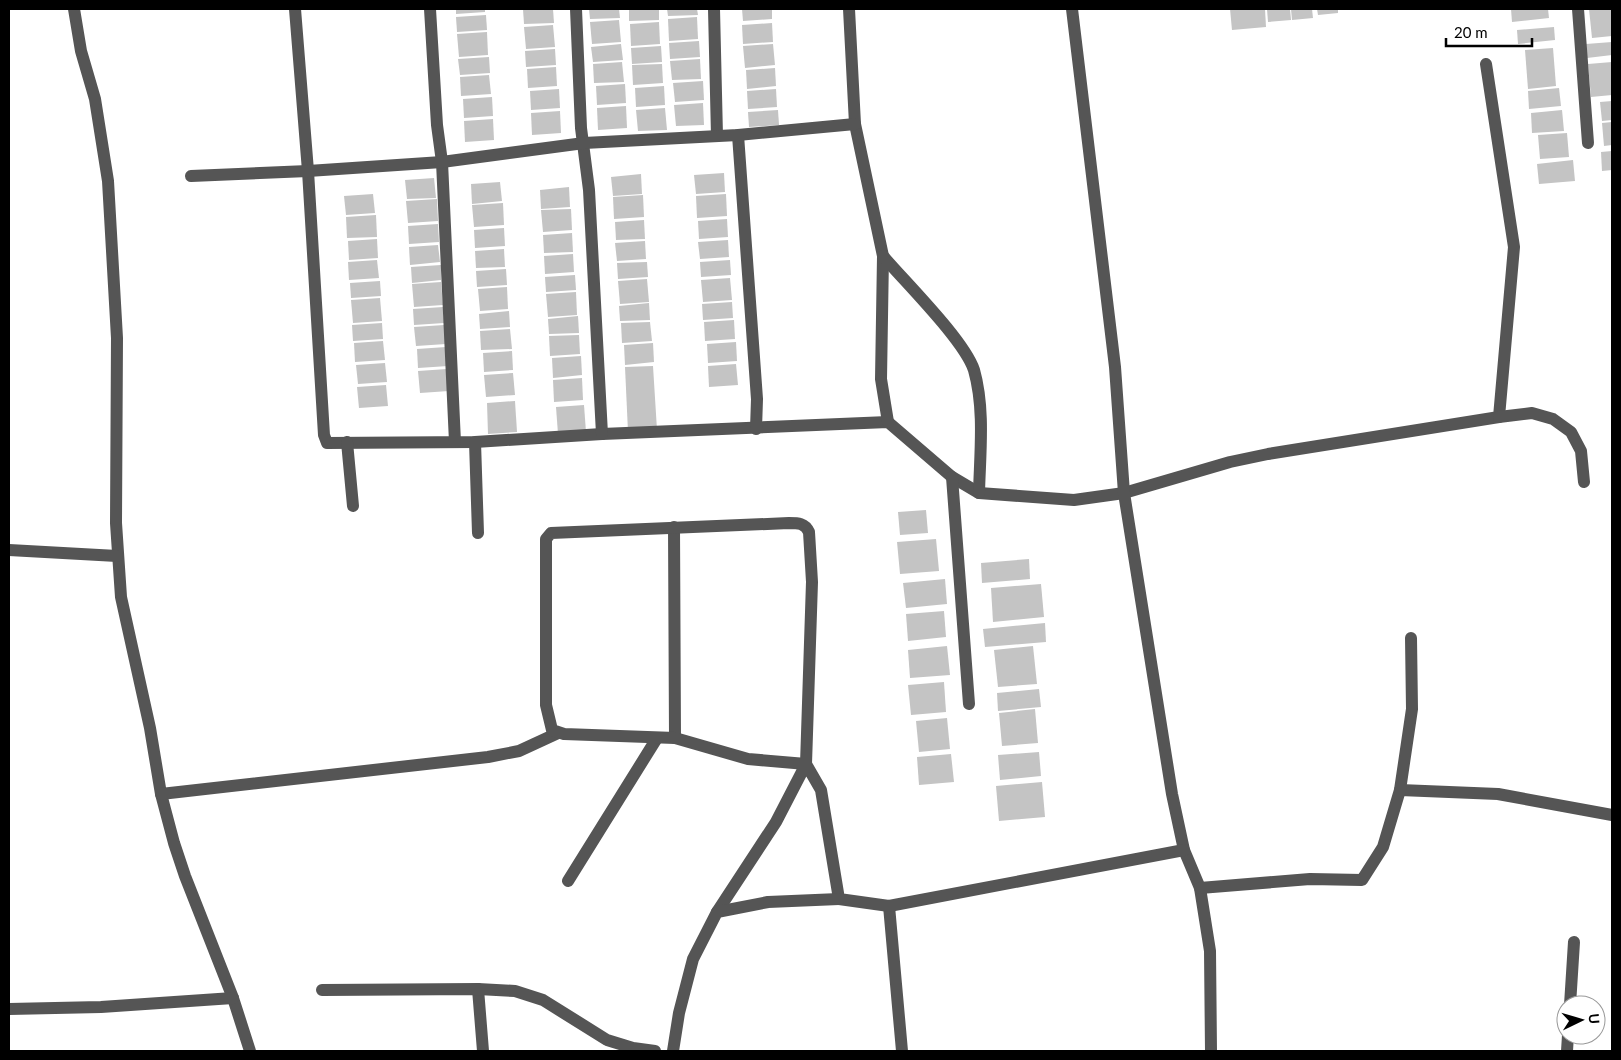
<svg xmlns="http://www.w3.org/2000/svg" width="1621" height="1060" font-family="Lato,sans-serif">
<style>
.building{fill:#c4c4c4}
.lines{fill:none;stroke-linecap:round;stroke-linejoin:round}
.minor{stroke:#555;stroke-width:12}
</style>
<rect width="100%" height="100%" fill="#fff"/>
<g class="building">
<path d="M456,9H485V12L456,14Z"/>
<path d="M523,9H553L554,23L524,24Z"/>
<path d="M589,9H619L620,18L590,19Z"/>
<path d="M629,9H659V20L629,21Z"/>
<path d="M667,9H697L698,15L668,16Z"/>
<path d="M742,9H772V19L743,21Z"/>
<path d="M1230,9H1265L1266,27L1232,30Z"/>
<path d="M1267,9H1290L1291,20L1268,22Z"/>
<path d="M1291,9H1312L1313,18L1292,20Z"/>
<path d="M1317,9H1338V13L1318,15Z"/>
<path d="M1511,9H1548L1549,18L1512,22Z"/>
<path d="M1589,9H1612V36L1592,38Z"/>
<path d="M486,15L487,30L457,32L456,17Z"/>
<path d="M697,17L698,39L669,41L668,19Z"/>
<path d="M619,20L621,42L592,44L590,22Z"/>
<path d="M659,22L660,44L631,46L630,24Z"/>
<path d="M772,23L773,42L743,44L742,25Z"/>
<path d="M553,25L555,47L526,49L524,27Z"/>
<path d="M1554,27L1555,40L1518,44L1517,30Z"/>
<path d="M487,32L488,55L459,57L457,34Z"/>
<path d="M699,41L700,57L670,59L669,43Z"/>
<path d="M1612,42V55L1587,58L1586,44Z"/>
<path d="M621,44L623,60L593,62L591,47Z"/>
<path d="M773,44L775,65L745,68L743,46Z"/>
<path d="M661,46L662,62L632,64L631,48Z"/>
<path d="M1553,48L1556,86L1528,89L1525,50Z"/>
<path d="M555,49L556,65L526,67L525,51Z"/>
<path d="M489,57L490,73L460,75L458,59Z"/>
<path d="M700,59L701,79L672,80L670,61Z"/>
<path d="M622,62L624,82L594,83L593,64Z"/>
<path d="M1612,62V95L1591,97L1588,64Z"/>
<path d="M662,64L663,83L633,85L632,65Z"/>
<path d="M556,67L557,86L528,88L527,69Z"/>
<path d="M775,68L776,86L747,89L746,70Z"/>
<path d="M489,75L491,94L461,96L460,77Z"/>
<path d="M703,81L704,100L675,102L673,83Z"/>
<path d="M625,84L626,103L597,105L596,86Z"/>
<path d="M664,86L665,105L636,107L635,88Z"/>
<path d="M1559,88L1561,106L1529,109L1528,91Z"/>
<path d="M559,89L560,108L531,110L530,91Z"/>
<path d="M776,89L777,107L748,109L747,91Z"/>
<path d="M492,97L493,116L464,118L463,99Z"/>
<path d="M1612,101V120L1602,121L1600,102Z"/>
<path d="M703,103L704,125L676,126L674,105Z"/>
<path d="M626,106L627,128L598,130L597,108Z"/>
<path d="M665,108L667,130L638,131L636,110Z"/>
<path d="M778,110L779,125L749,127L748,112Z"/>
<path d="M1562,110L1564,131L1532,133L1531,113Z"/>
<path d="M560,111L561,133L532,135L531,113Z"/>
<path d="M493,119L494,140L465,142L464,121Z"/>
<path d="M1612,122V145L1604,146L1602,123Z"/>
<path d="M1567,133L1569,157L1540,159L1538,135Z"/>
<path d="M1612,151V170L1602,171L1601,152Z"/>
<path d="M1573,160L1575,181L1539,184L1537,164Z"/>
<path d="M724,173L725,192L696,194L694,175Z"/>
<path d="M641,174L642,194L613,196L611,177Z"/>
<path d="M434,178L436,198L407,199L405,180Z"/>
<path d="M500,182L502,201L472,204L471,184Z"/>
<path d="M569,187L570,207L541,209L540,190Z"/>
<path d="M373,194L375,213L346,215L344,196Z"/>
<path d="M726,194L727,216L697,218L696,196Z"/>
<path d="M643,195L644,217L614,219L613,197Z"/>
<path d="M437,199L438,221L408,223L406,201Z"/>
<path d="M503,203L504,225L474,227L472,205Z"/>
<path d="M571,209L572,230L543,232L541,210Z"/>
<path d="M376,215L377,237L347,238L346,217Z"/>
<path d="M727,219L728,237L699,239L698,221Z"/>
<path d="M644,220L645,239L616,240L615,222Z"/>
<path d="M438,224L439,242L409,244L408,226Z"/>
<path d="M504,228L505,246L475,248L474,230Z"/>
<path d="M572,233L573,252L544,253L543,235Z"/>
<path d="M377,239L378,258L349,260L348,241Z"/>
<path d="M728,240L729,257L700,259L698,242Z"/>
<path d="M645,241L646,259L617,261L615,243Z"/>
<path d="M438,245L440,262L410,265L409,247Z"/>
<path d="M504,249L505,267L476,268L475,251Z"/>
<path d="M573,254L574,272L545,274L544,256Z"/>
<path d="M377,260L379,278L349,280L348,262Z"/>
<path d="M730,260L731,275L701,277L700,262Z"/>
<path d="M647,262L648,277L618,279L617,263Z"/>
<path d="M441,265V280L412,283L411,267Z"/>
<path d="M506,269L507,285L477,287L476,271Z"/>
<path d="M575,275L576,290L546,292L545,277Z"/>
<path d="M730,278L732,300L703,302L701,280Z"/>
<path d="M647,279L649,302L620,304L618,281Z"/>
<path d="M380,281L381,296L351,298L350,283Z"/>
<path d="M441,282L443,305L414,307L412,284Z"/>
<path d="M507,287L508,309L480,311L478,289Z"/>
<path d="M576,292L577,315L548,317L546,294Z"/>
<path d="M380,298L382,321L353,323L351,300Z"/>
<path d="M732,302L733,318L703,320L702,304Z"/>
<path d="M649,303L650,320L620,321L619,306Z"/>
<path d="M443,307L444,323L414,325L413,309Z"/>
<path d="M509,311L510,327L480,329L479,314Z"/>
<path d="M578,316L579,333L549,334L548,319Z"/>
<path d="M734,320L735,339L705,341L704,322Z"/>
<path d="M650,322L652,341L622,343L621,323Z"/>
<path d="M382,323L383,339L353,341L352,325Z"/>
<path d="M444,325L446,344L416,346L414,327Z"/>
<path d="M510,329L512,349L481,350L480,331Z"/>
<path d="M579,335L580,354L550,356L549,336Z"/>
<path d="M383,341L385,360L355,362L354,343Z"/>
<path d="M736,342L737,361L708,363L707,344Z"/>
<path d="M653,343L654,362L625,365L624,345Z"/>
<path d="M446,347L448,366L418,368L417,349Z"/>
<path d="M512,351L513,370L484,372L483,353Z"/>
<path d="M581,356L582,375L553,378L552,358Z"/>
<path d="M385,363L387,382L358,384L356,365Z"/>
<path d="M736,364L738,385L709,387L708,366Z"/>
<path d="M653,366L657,430L628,432L625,367Z"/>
<path d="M447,369L449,391L420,393L418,371Z"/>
<path d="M513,373L515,395L486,397L484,375Z"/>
<path d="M582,378L583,400L554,402L553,380Z"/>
<path d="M386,385L388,406L359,408L357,387Z"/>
<path d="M515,401L517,432L488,434L487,403Z"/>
<path d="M584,405L586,432L558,434L556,407Z"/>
<path d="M926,510L928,533L900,535L898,512Z"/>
<path d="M936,539L939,571L900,574L897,542Z"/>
<path d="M1029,559L1030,579L982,583L981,563Z"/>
<path d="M945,579L947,604L906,608L903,583Z"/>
<path d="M1041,584L1044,617L993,622L991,588Z"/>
<path d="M944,611L946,637L908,641L906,614Z"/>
<path d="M1045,623L1046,642L985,647L983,629Z"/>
<path d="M947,646L950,675L910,678L908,650Z"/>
<path d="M1033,646L1037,684L998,687L994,650Z"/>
<path d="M944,682L946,712L911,715L908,685Z"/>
<path d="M1039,689L1041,707L998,711L997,693Z"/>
<path d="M1035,709L1038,743L1002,746L999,713Z"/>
<path d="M947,718L950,749L919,752L916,721Z"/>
<path d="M1039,752L1041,776L1000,780L998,755Z"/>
<path d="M951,754L954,782L919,785L917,757Z"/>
<path d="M1042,782L1045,817L999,821L996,786Z"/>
</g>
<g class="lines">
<g class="minor">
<path d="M74,9L81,51L95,99L108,181L117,338L116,523L121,597L150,728L161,794L174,843L185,876L233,998L250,1051"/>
<path d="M295,9L308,171L324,435L327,443L475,442L602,434L888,422L952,477L979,493L1074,500L1124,493L1230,462L1268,454L1499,417L1514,247L1486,64"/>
<path d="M430,9L437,125L442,162L455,442"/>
<path d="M576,9L581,128L589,190L602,434"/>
<path d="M714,9L717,136"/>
<path d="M849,9L855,124L883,256L881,379L888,422"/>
<path d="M1072,9L1115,367L1124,493L1172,794L1184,850L1200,888L1210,951L1211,1051"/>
<path d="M1578,9L1588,143"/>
<path d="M738,135L757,399L756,429"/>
<path d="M191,176L308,171L442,162L584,143L738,135L855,124"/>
<path d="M883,256C906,283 964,340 974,370C985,409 980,453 979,493"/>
<path d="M1499,417L1532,413L1553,419L1571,432L1581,451L1584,482"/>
<path d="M347,442L353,506"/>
<path d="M475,442L478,533"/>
<path d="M952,477L969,704"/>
<path d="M674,527L675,738"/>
<path d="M9,550L117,556"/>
<path d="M1400,790L1498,794L1612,815"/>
<path d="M161,794L488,757L519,751L558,733"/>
<path d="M568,881L657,738"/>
<path d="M1200,888L1310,879L1362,880L1383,847L1400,790L1412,709L1411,638"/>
<path d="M889,906L902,1051"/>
<path d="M717,912L776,822L806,764L812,582L809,532C805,523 798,523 789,523L551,533L546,539V705L552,730L564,734L675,738L748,759L806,764L821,790L839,899L889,906L1184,850"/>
<path d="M478,989L483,1051"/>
<path d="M322,990L478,989L515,991L543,1000L607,1040L633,1048L655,1051"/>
<path d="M1570,1005L1574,942"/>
<path d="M9,1009L101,1007L233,998"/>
<path d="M673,1051L679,1013L693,959L717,912L768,902L839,899"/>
<path d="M1567,1051L1568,1035"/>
</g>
</g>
<rect width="1621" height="1060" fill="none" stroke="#000000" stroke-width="20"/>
<g transform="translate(1581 1020) rotate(85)"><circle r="24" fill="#ffffff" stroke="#999999"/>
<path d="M0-4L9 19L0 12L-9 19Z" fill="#000000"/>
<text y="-8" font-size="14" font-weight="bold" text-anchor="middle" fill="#000000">U</text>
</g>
<path d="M1446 38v8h86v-8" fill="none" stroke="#000000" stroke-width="2.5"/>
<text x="1454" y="38" font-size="15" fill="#000000" stroke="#ffffff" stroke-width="4" paint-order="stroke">20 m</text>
</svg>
